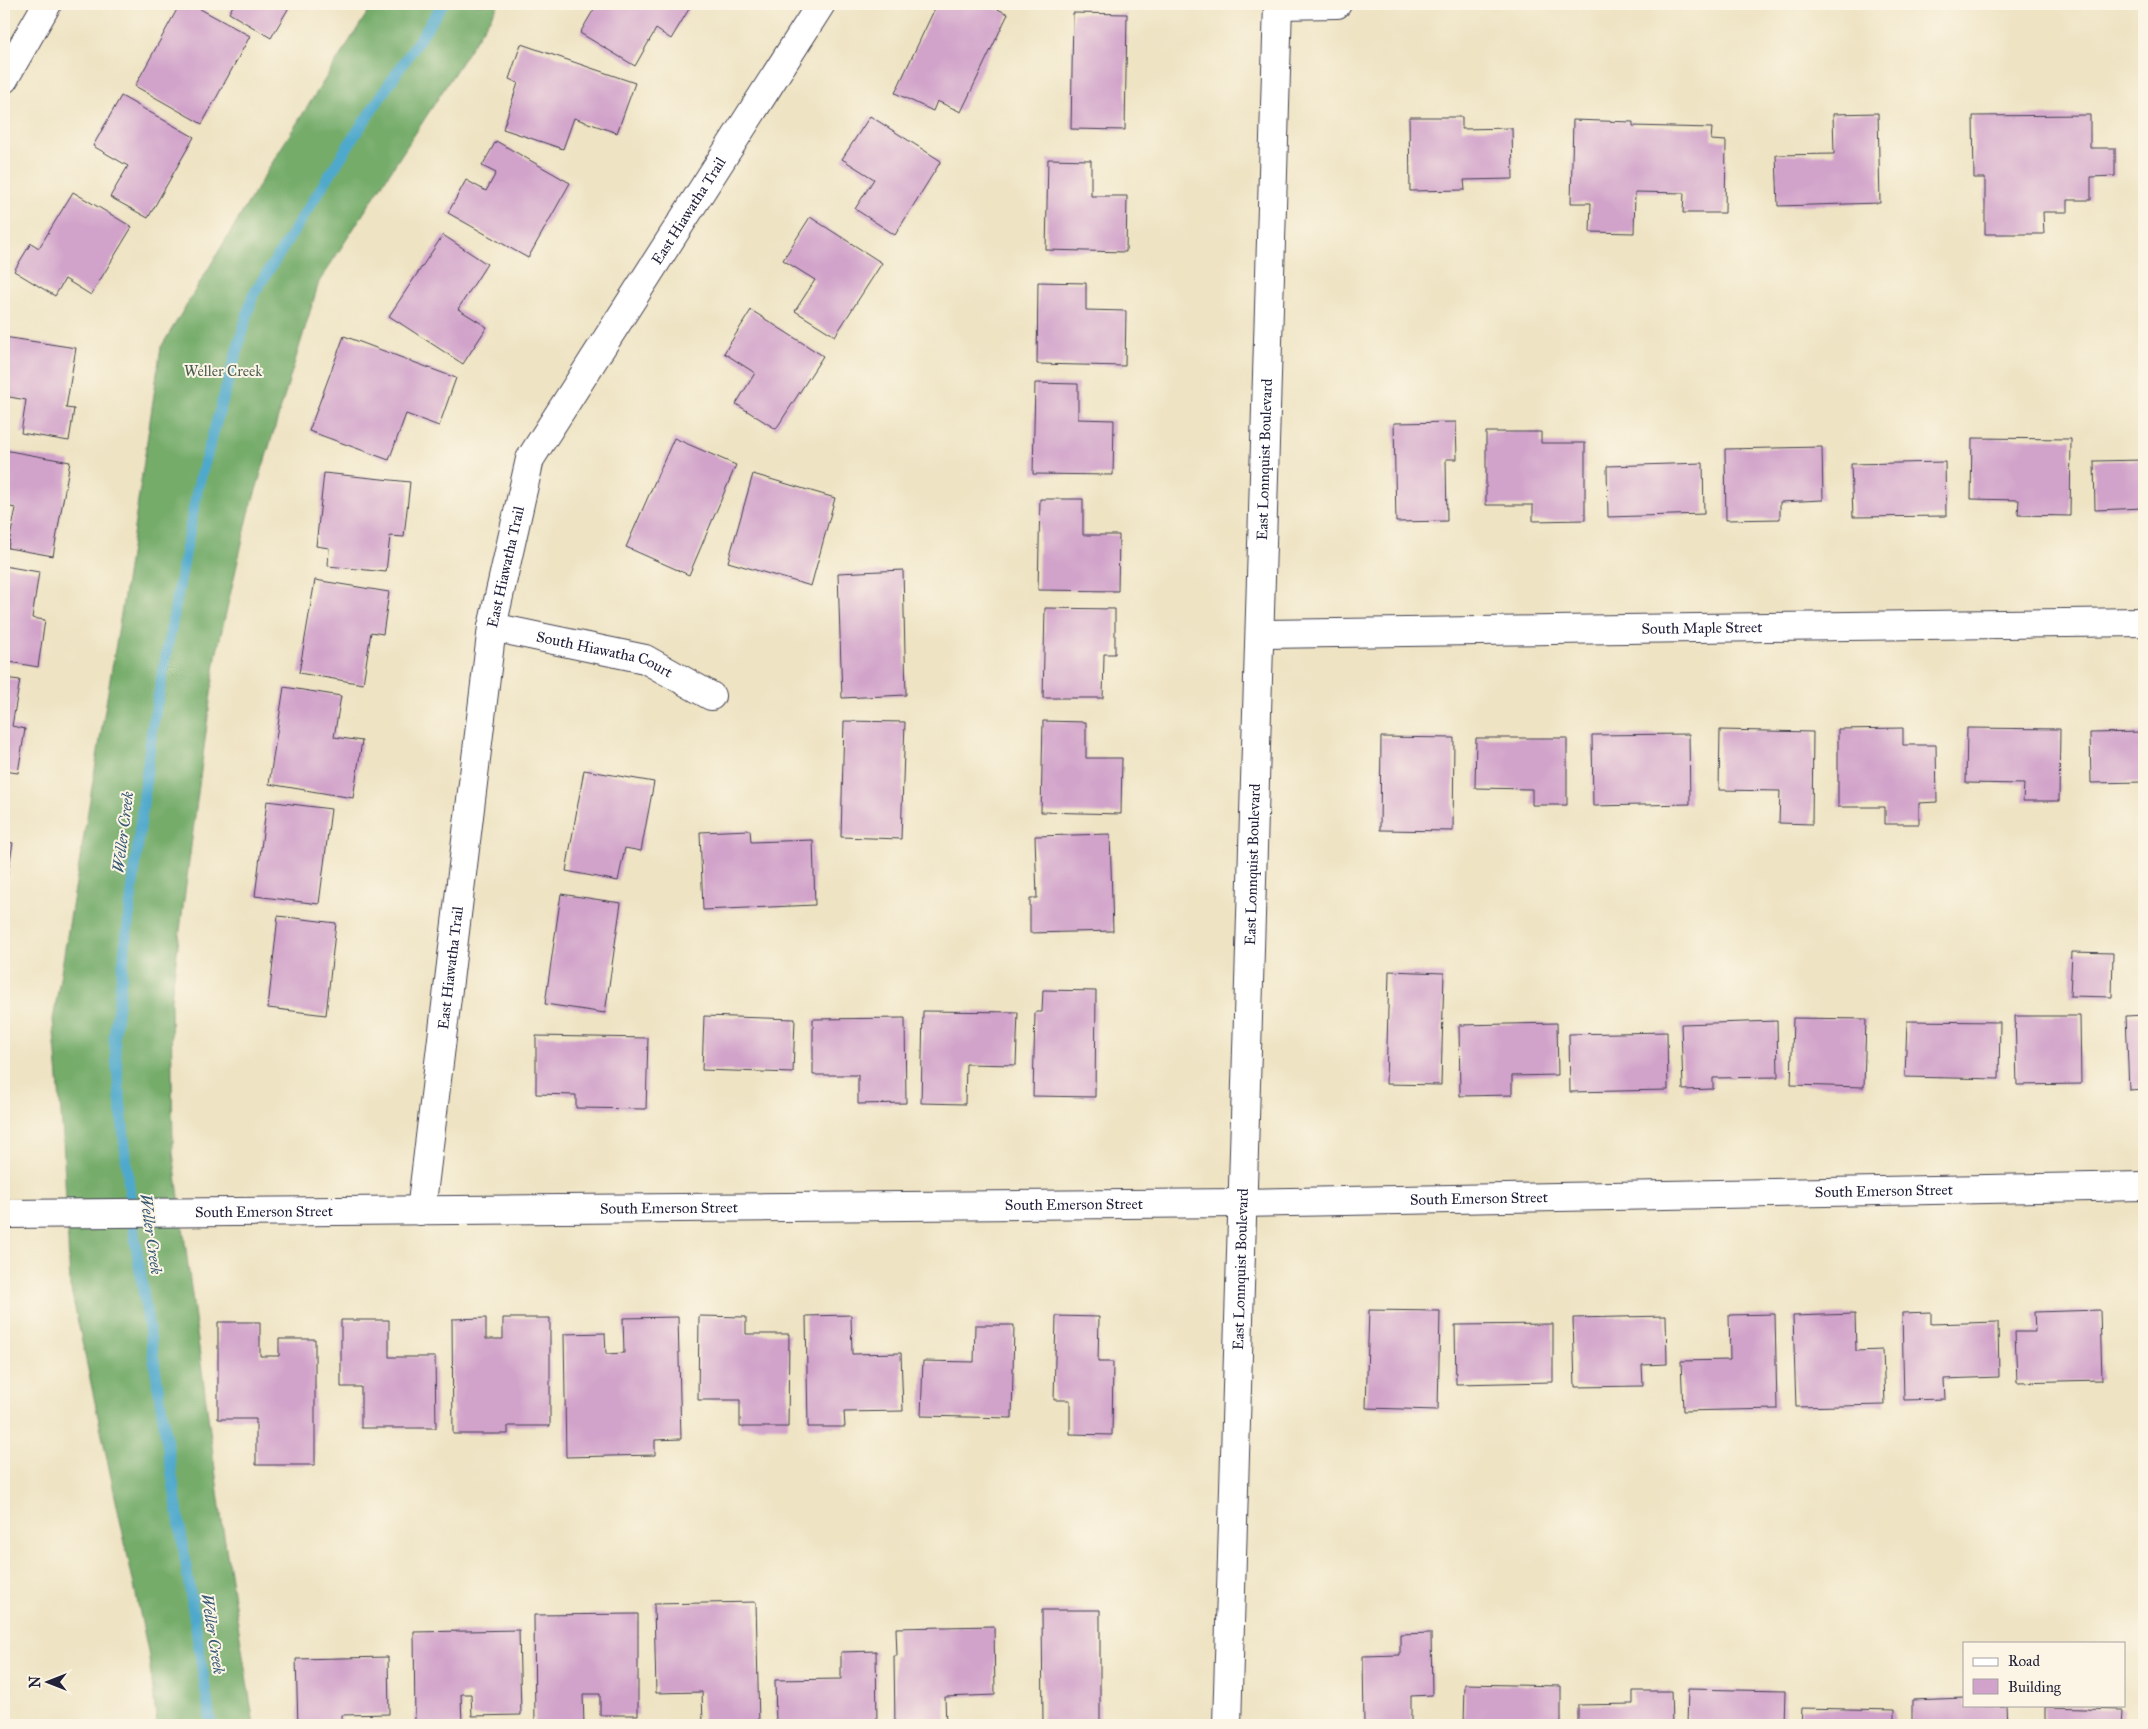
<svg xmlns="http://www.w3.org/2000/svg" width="2148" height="1729" font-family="'IM FELL Great Primer',serif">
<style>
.forest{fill:#74ac6a;stroke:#4b6752}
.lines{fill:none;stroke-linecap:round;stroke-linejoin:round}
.stream{stroke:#4fa9cc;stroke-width:11}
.building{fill:#d1a3ca}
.minor-casing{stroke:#413f4f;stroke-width:30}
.minor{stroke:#fff;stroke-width:28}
.labels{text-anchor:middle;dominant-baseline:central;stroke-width:4;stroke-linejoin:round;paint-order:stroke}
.street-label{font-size:15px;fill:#22223b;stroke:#fcf5e5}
.park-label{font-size:15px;fill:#485c51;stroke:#fcf5e5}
.water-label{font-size:16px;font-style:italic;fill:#345875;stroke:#fcf5e5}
</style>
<rect width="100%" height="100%" fill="#fcf5e5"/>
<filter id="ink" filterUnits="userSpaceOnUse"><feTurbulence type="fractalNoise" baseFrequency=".02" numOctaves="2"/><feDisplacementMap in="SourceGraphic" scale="10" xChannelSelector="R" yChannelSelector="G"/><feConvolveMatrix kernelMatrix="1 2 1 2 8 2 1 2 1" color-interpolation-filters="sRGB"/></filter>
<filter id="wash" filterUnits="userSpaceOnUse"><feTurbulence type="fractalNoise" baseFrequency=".0096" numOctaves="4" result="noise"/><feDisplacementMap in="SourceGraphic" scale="20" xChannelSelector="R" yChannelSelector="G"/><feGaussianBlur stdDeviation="1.12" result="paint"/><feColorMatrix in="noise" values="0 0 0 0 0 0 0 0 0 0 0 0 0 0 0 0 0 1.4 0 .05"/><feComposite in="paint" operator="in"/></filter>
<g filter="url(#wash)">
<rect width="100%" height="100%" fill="#eee3c3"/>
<path class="forest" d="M373,4H499L319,282L249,513L216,656L171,999L173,1152L223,1529L254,1725H157L148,1651L70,1285L63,1138L53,1020L123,602L161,347L283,145Z"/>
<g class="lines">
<path class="stream" d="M211,1725L133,1226L114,1038L152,730L198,486L253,295L353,138L443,4"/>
</g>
<g id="blocks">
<g class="building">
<path d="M180,4H191L250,36L202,124L135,86Z"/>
<path d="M234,4H291L271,38L229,13Z"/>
<path d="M597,4H692L671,39L656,29L635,66L580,33Z"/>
<path d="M937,4H987L1008,14L961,112L937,101L933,111L895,93Z"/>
<path d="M1073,13L1127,14L1125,130L1071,129Z"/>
<path d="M521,44L635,83L617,133L574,118L563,149L503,129L518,83L509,79Z"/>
<path d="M121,96L194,137L148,218L110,197L128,166L93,146Z"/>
<path d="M1878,113L1880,203L1778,206L1776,155L1834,154L1833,114Z"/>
<path d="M2090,115V148H2115V176L2091,177V200H2068V212H2043L2044,234H1985V178H1974L1973,116Z"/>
<path d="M870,116L941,161L895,235L855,209L874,179L842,159Z"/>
<path d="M1409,117H1462V129L1512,128L1513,179L1464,180L1465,190L1410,191Z"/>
<path d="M1573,120L1633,122V126L1712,128L1711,140L1726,141L1725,213H1683L1684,193L1635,192L1634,233L1590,232L1591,203H1571Z"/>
<path d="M496,141L570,183L528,258L448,213L466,180L486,191L496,173L482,166Z"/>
<path d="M1048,159L1091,160V196H1127L1126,252L1046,250Z"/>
<path d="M73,192L132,227L91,295L65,279L55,296L14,271L31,243L39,248Z"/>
<path d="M810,217L882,263L835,336L795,311L815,280L783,260Z"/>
<path d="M443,235L487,264L458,309L487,327L463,364L389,316Z"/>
<path d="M1038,282L1086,283V310L1126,311L1125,366L1037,364Z"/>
<path d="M751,310L823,356L776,429L736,404L755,373L724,353Z"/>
<path d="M344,336L456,378L439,426L406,414L389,460L309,431Z"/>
<path d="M4,337L76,348L66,408L74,409L69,441L21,433L26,400L4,396Z"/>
<path d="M1035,383L1078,384V419L1114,420L1113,475L1033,474Z"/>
<path d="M1456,422L1457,459H1446L1447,521L1396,522L1394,423Z"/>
<path d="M1486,432H1541V443H1585V520L1533,521V505H1486Z"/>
<path d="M674,438L736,465L689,575L626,547Z"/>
<path d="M1972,438L2071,439L2070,516L2018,515L2019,500L1971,499Z"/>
<path d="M1822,447L1823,500L1780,502V519L1726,520L1725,449Z"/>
<path d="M4,450L70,462L53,556L8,548L16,508L4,506Z"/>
<path d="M2144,460V508L2095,510L2094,461Z"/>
<path d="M1945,462L1946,516L1853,517L1851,464Z"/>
<path d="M1703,463L1704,514L1608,517L1607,466Z"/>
<path d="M324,473L410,482L404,537L390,536L386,572L328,566L329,548L316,546Z"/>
<path d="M753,474L835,498L811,586L728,562Z"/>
<path d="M1040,499H1083V535H1119L1118,591L1038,590Z"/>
<path d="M4,566L39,572L32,618L45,620L38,667L4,661Z"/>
<path d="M903,570L906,695L842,698L838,573Z"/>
<path d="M315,580L389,592L383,634L371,632L363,684L299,673Z"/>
<path d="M1045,608L1115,609V654H1104L1103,698H1043Z"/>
<path d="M4,678L20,680L12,726L25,729L18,773L4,771Z"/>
<path d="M284,687L341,696L334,737L362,741L353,798L269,784Z"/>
<path d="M844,721L905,722L901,839L841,837Z"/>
<path d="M1043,721L1086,722V758H1122L1121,814L1041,812Z"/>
<path d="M1903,728V745H1936L1937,802L1919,803V824H1885V807H1838V729Z"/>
<path d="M1967,728L2060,729L2059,801H2023L2024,784L1966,783Z"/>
<path d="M1720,730L1813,732L1812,824L1779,823L1780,791L1719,790Z"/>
<path d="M2144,732V782L2091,783L2090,733Z"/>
<path d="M1689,734L1690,804L1593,806L1592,735Z"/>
<path d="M1381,737L1454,738L1453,831L1380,830Z"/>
<path d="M1476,738H1567V805H1532V789L1475,788Z"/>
<path d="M584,770L654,782L641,851L625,848L618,881L566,871Z"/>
<path d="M4,794H7L5,808H4Z"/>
<path d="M267,801L331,809L319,904L255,896Z"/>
<path d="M750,830L751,842L813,840L815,905L703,910L700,832Z"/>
<path d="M1110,834L1113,931L1030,933V898H1037L1035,836Z"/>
<path d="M4,841L13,843L5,889H4Z"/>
<path d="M561,894L621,903L605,1013L545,1004Z"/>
<path d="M278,916L336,923L326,1015L268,1008Z"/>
<path d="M2072,952L2113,953L2112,997L2070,996Z"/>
<path d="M1389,971L1444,973L1441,1085L1386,1084Z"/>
<path d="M1043,990L1096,991L1095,1097L1033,1096L1035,1012H1042Z"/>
<path d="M923,1011L1018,1012L1016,1065L966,1064L965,1104L921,1103Z"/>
<path d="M2144,1015V1089L2129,1090L2126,1016Z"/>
<path d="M704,1016L795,1019L793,1073L702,1070Z"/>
<path d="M2015,1016H2080L2081,1084L2017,1085Z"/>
<path d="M905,1018L906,1103L858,1104V1075H813V1019Z"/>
<path d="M1793,1018L1866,1019L1864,1087L1791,1085Z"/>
<path d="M1777,1021L1778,1077L1713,1078V1089L1683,1090L1681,1024Z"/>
<path d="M1907,1021L2000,1022L1999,1079L1905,1077Z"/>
<path d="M1557,1023L1558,1075L1512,1076V1095L1460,1096L1459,1025Z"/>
<path d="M1667,1032L1668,1090L1570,1092L1569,1034Z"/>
<path d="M536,1036L648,1038L646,1109L576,1108V1095L536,1094Z"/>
<path d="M1369,1310L1440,1311L1438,1410L1366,1408Z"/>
<path d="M2100,1310L2102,1380L2017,1382L2015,1332H2035L2034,1312Z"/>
<path d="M1931,1312V1324L1998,1322L1999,1377L1944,1379L1945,1399L1904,1400L1902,1313Z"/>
<path d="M1775,1314L1777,1409L1683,1411L1681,1361L1730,1360L1729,1315Z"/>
<path d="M1855,1314L1856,1351L1883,1350L1885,1405L1796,1407L1793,1316Z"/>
<path d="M851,1315L852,1354L901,1353L903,1411L844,1412L845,1427H808L806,1316Z"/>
<path d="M699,1316L746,1317V1334H789L788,1427H740V1400H698Z"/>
<path d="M1056,1316L1099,1317L1098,1362H1113L1112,1435L1070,1434V1400H1054Z"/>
<path d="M1666,1316L1667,1364L1642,1365L1643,1386L1575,1387L1573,1318Z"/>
<path d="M678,1317L681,1439L655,1440V1455L566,1457L564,1334L605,1333L606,1354L624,1353L623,1318Z"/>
<path d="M486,1318V1339H503V1318H550V1426H508V1434H453L452,1319Z"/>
<path d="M341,1320H389V1357H435L436,1428H361V1387H341Z"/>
<path d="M218,1322H260V1356H279V1339H315V1465H256V1419H218Z"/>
<path d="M1553,1324V1382L1456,1384L1455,1325Z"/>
<path d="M975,1325H1014L1012,1418L921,1416L923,1361L974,1362Z"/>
<path d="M756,1602L759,1725H703L702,1692L656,1693L654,1604Z"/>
<path d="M1042,1610H1100V1725H1043Z"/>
<path d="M638,1614V1715H600V1694H583L584,1725H535L534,1615Z"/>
<path d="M994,1626L995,1695L945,1697L946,1725H895L894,1656H897L896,1628Z"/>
<path d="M519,1630L521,1715L472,1716L471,1694H461L462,1725H415L414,1632Z"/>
<path d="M1431,1633L1432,1695L1411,1696V1725H1364L1363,1656L1400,1655V1634Z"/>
<path d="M876,1651L877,1725H776L775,1680L841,1679V1652Z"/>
<path d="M388,1657L389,1714L342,1715V1725H298L296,1659Z"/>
<path d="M1465,1684L1561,1686V1725H1464Z"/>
<path d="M1688,1689L1785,1691L1784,1725H1687Z"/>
<path d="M1633,1691H1671L1672,1725H1578V1705L1633,1704Z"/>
<path d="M1964,1698V1705H2006L2007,1725H1912V1700Z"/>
<path d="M2045,1707L2123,1709L2122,1725H2045Z"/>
<path d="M1801,1708L1895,1710V1725H1800Z"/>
</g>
</g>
</g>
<g filter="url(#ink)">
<use href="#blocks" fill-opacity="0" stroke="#413f4f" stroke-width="1"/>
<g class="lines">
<g class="minor-casing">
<g id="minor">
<path d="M1278,5L1337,4"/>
<path d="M4,79L47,4"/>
<path id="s1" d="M492,627L645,659L711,696"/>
<path id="s2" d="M1261,634L2144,622"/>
<path id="s3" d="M421,1211L492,627L530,459L821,4"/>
<path id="s4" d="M4,1214L1241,1203L2144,1186"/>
<path id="s5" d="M1227,1725L1278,4"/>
</g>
</g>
<use href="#minor" class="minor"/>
</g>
</g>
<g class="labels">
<g class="street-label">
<text stroke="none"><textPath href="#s3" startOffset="1055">East Hiawatha Trail</textPath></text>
<text stroke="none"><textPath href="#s5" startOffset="1266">East Lonnquist Boulevard</textPath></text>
<text stroke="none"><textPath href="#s3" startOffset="650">East Hiawatha Trail</textPath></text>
<text stroke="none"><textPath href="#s2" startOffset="441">South Maple Street</textPath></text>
<text stroke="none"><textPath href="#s1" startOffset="116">South Hiawatha Court</textPath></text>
<text stroke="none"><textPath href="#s5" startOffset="861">East Lonnquist Boulevard</textPath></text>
<text stroke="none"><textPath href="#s3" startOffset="245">East Hiawatha Trail</textPath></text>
<text stroke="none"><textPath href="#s4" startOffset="1880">South Emerson Street</textPath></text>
<text stroke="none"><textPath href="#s4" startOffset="1475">South Emerson Street</textPath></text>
<text stroke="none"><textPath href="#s4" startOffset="1070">South Emerson Street</textPath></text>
<text stroke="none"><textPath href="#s4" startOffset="665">South Emerson Street</textPath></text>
<text stroke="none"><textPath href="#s4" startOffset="260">South Emerson Street</textPath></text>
<text stroke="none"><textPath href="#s5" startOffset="456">East Lonnquist Boulevard</textPath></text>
</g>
<g class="park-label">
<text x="223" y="371">Weller Creek</text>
</g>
<g class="water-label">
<text transform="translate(123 832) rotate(-83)">Weller Creek</text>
<text transform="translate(151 1234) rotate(82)">Weller Creek</text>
<text transform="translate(213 1634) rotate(81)">Weller Creek</text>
</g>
</g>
<rect width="2148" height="1729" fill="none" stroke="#fcf5e5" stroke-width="20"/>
<rect x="1963" y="1642" width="162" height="65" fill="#fcf5e5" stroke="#a5a1a1"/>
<rect x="1973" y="1658" width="25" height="8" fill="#ffffff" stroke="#a5a1a1"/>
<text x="2008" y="1666" font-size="15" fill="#22223b">Road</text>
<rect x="1973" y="1679" width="25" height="15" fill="#d1a3ca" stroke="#a5a1a1"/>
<text x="2008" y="1692" font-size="15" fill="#22223b">Building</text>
<g transform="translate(48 1682) rotate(270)" stroke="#fcf5e5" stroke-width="4" paint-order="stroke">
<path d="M0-4L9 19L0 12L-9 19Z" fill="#22223b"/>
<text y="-8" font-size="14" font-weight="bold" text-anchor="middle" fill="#22223b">N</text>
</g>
</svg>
